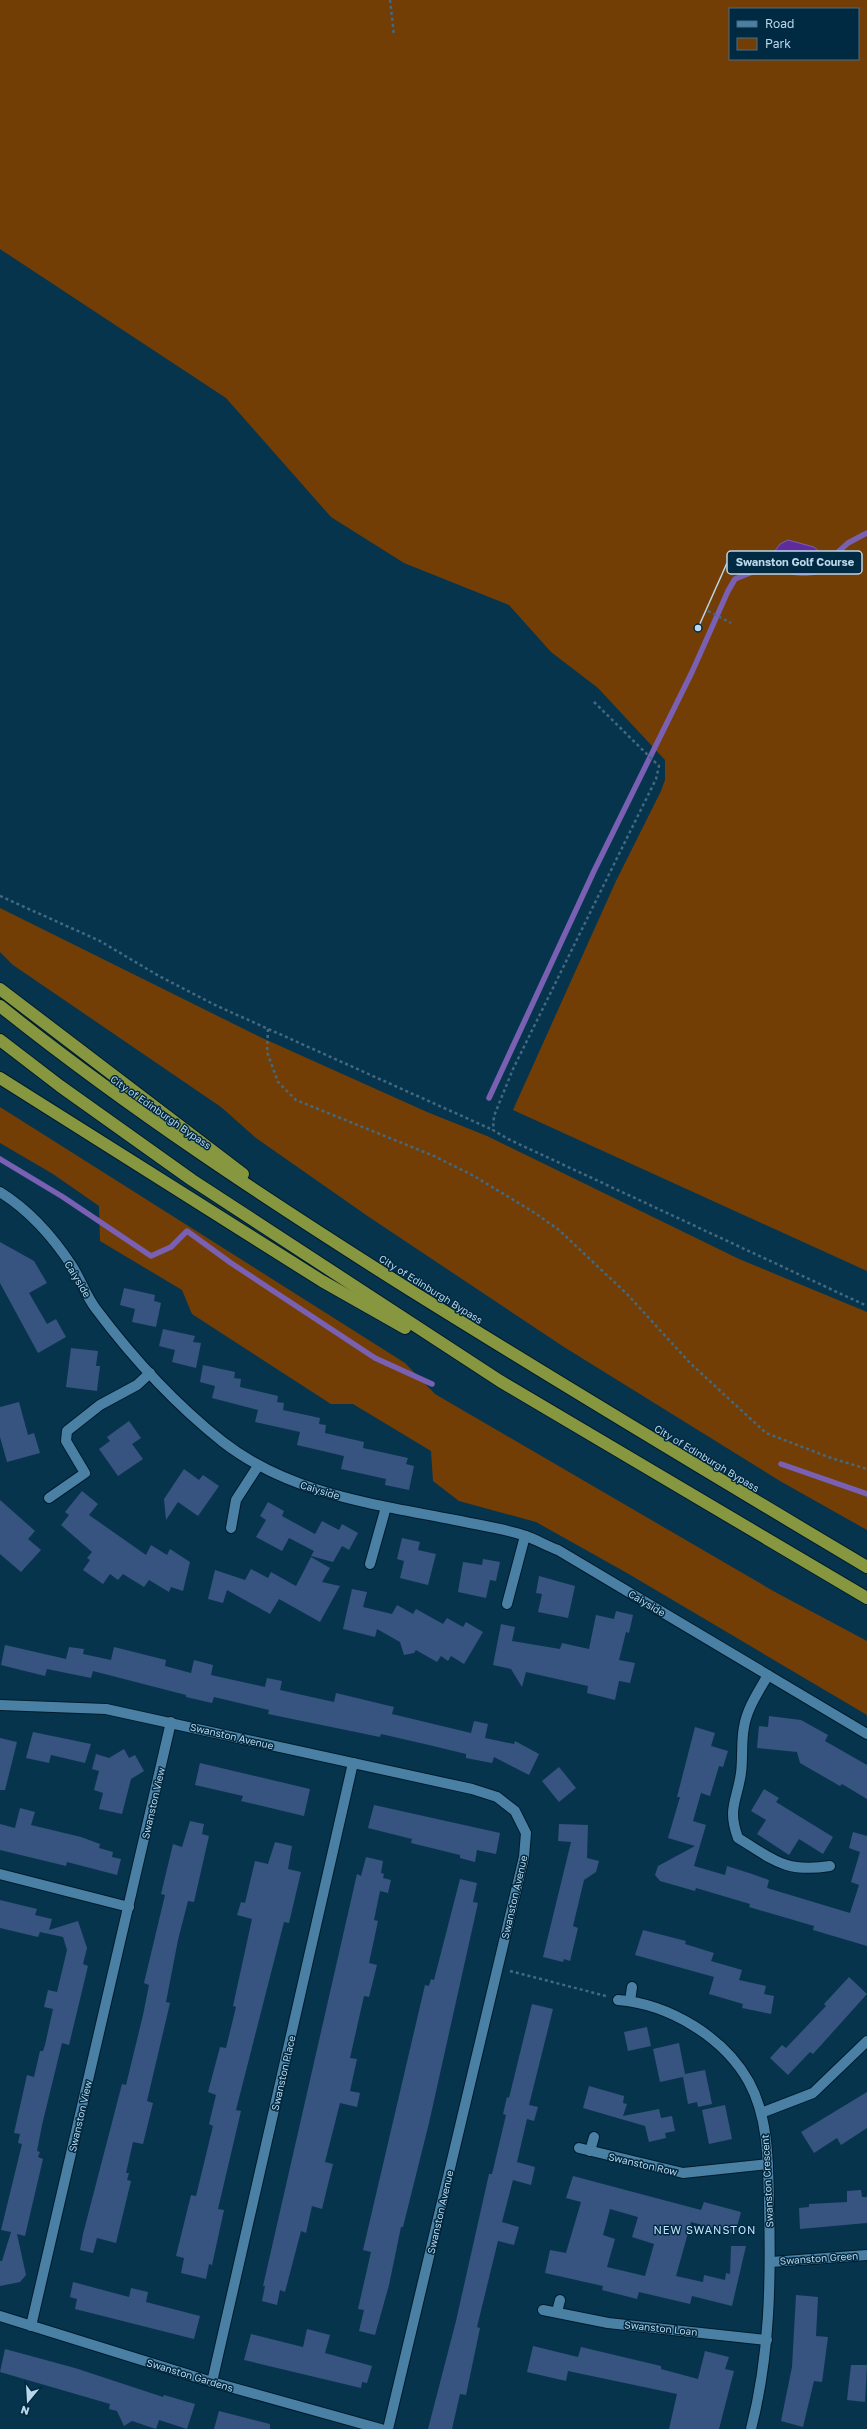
<svg xmlns="http://www.w3.org/2000/svg" width="867" height="2429" font-family="'Golos Text',sans-serif">
<style>
.green{fill:#733e05;fill-rule:evenodd}
.water{fill:#5e2d9b;stroke:#7a60b3}
.lines{fill:none;stroke-linecap:round;stroke-linejoin:round}
.stream{stroke:#7a60b3;stroke-width:5.5}
.building{fill:#37537f;fill-rule:evenodd}
.minor-casing{stroke:#001b2c;stroke-width:12}
.highway-casing{stroke:#001b2c;stroke-width:14}
.path{stroke:#426981;stroke-width:2.5;stroke-dasharray:3 3;stroke-linecap:butt}
.minor{stroke:#4980a4;stroke-width:10}
.highway{stroke:#86973f;stroke-width:12}
.labels{text-anchor:middle;dominant-baseline:central;stroke-width:3;stroke-linejoin:round;paint-order:stroke}
.street-label{font-size:10px;fill:#bad6ea;stroke:#002a42}
.neighbourhood-label{font-size:11px;letter-spacing:1px;fill:#bfe1f9;stroke:#002a42}
.leader{fill:none;stroke:#bad6ea;stroke-width:1.5}
.callout-dot{fill:#bad6ea;stroke:#002a42;stroke-width:1.5}
.callout{fill:#002a42;stroke:#bad6ea;stroke-width:1.5}
.callout-label{font-size:11px;text-anchor:middle;font-weight:bold;fill:#bad6ea}
</style>
<rect width="100%" height="100%" fill="#07344d"/>
<g class="green">
<path d="M0,0H867V1271L513,1110L616,881L661,791L665,780V760L598,688L551,652L509,605L404,563L331,517L226,398L0,249ZM730,9H858V59H730Z"/>
<path d="M0,908L260,1037L427,1112L487,1136L739,1259L867,1312V1530L780,1481L564,1347L369,1217L256,1138L221,1107L13,965L0,952Z"/>
<path d="M0,1107L405,1363L435,1394L775,1592L867,1641V1715L627,1573L536,1522L459,1501L433,1481L431,1451L353,1404H331L192,1314L182,1290L100,1241L99,1206L53,1174L0,1143Z"/>
</g>
<path class="water" d="M788,540L814,547L821,553L824,571C808,578 791,577 777,566L774,552L780,544Z"/>
<g class="lines">
<g class="stream">
<path d="M825,564L848,543L867,533"/>
<path d="M489,1098L594,871L692,672L728,591L735,579L775,563"/>
<path d="M0,1159L63,1197L151,1256L171,1247L187,1231L231,1263L375,1358L432,1384"/>
<path d="M781,1464L867,1494"/>
</g>
</g>
<g class="building">
<path d="M0,1242L34,1261L47,1283L29,1293L47,1324L56,1319L66,1337L38,1353L0,1283Z"/>
<path d="M124,1288L155,1295L154,1301L161,1303L156,1327L132,1322L135,1309L120,1305Z"/>
<path d="M163,1329L195,1336L193,1342L201,1343L196,1368L172,1362L175,1350L159,1346Z"/>
<path d="M71,1348L98,1351L96,1366H100L97,1391L66,1387Z"/>
<path d="M203,1365L235,1372L234,1378L241,1379L240,1387L278,1396L277,1402L284,1403L283,1410L320,1418L319,1424L326,1425L325,1433L364,1442L363,1448L408,1458L406,1464L414,1466L409,1490L385,1485L386,1479L341,1469L344,1456L297,1445L300,1432L255,1422L258,1410L212,1398L215,1386L200,1382Z"/>
<path d="M19,1402L28,1435L34,1433L40,1453L7,1462L0,1437V1407Z"/>
<path d="M129,1421L141,1438L132,1444L143,1459L118,1476L99,1449L110,1441L107,1437Z"/>
<path d="M184,1469L199,1480L203,1475L219,1486L198,1516L178,1502L166,1520L164,1499Z"/>
<path d="M82,1491L98,1504L89,1515L146,1555L151,1545L167,1555L170,1549L190,1562L183,1591L171,1587L169,1592L149,1580L144,1587L123,1574L118,1580L110,1574L103,1584L83,1570L90,1560L87,1558L92,1552L61,1525L69,1515L65,1512Z"/>
<path d="M0,1500L35,1531L28,1539L41,1550L21,1572L0,1554Z"/>
<path d="M268,1502L284,1511L282,1516L315,1534L322,1521L339,1530L342,1524L358,1533L349,1550L342,1546L333,1562L311,1556L314,1551L289,1538L282,1551L256,1537L266,1520L260,1516Z"/>
<path d="M402,1538L420,1542L418,1550L436,1554L428,1585L400,1578L404,1561L397,1559Z"/>
<path d="M311,1557L330,1568L322,1582L340,1586L320,1622L279,1599L270,1614L227,1590L223,1603L208,1599L215,1570L245,1580L251,1569L268,1578L271,1572L296,1586Z"/>
<path d="M483,1559L500,1562L496,1581L490,1580L486,1598L458,1592L463,1562L482,1565Z"/>
<path d="M539,1576L575,1586L568,1618L538,1612L542,1594L536,1593Z"/>
<path d="M352,1589L367,1592L363,1607L392,1614L397,1605L413,1614L416,1609L443,1624L447,1618L463,1627L466,1622L483,1632L464,1664L451,1656L448,1661L441,1656L437,1662L416,1650L414,1653L404,1655L400,1642L377,1629L375,1637L343,1629Z"/>
<path d="M616,1611L633,1615L629,1633L626,1632L619,1660L635,1663L630,1683L619,1681L615,1700L587,1693L588,1686L526,1672L522,1687L511,1669L493,1665L501,1624L515,1627L512,1641L560,1649L562,1643L589,1649L596,1615L614,1619Z"/>
<path d="M5,1645L66,1659L69,1647L84,1649L83,1654L111,1660L114,1647L166,1660L165,1666L191,1673L194,1660L213,1665L211,1675L265,1687L267,1678L282,1681L280,1690L334,1702L336,1693L394,1707L392,1714L471,1733L474,1721L488,1724L485,1738L514,1744L515,1741L539,1754L529,1775L494,1757L492,1763L466,1758V1754L429,1745L381,1734L380,1737L268,1714L269,1710L214,1697L212,1703L186,1697V1695L93,1671L91,1678L47,1669L45,1676L1,1665Z"/>
<path d="M769,1716L801,1720L828,1735L825,1741L867,1765V1799L842,1784L840,1786L800,1763L797,1752L757,1748L759,1726L768,1727Z"/>
<path d="M695,1727L715,1733L711,1746L728,1751L723,1767L719,1766L710,1796L701,1793L693,1821L706,1825L694,1866L725,1875L727,1866L752,1874L769,1880L767,1888L850,1913L859,1885L851,1882L860,1852L849,1848L853,1832L867,1836V1946L813,1930L814,1926L749,1907L750,1904L696,1888L695,1891L660,1881L655,1875L658,1866L695,1846L668,1838L680,1797H677Z"/>
<path d="M33,1732L91,1744L85,1763L51,1755L49,1763L26,1758Z"/>
<path d="M0,1738L17,1742L5,1790H0Z"/>
<path d="M124,1749L129,1758L135,1755L144,1771L131,1779L122,1814L99,1809L103,1793L94,1790L99,1771L92,1769L96,1754L109,1758Z"/>
<path d="M200,1763L310,1789L304,1816L241,1801L243,1796L195,1785Z"/>
<path d="M559,1767L576,1788L559,1802L542,1781Z"/>
<path d="M764,1789L779,1798L776,1802L833,1837L823,1854L799,1839L789,1855L757,1834L766,1820L751,1811Z"/>
<path d="M374,1805L500,1833L496,1854L477,1850L475,1862L460,1858V1855L411,1843L412,1839L368,1828Z"/>
<path d="M20,1808L35,1812L31,1825L81,1837L100,1844L99,1848L113,1852L112,1857L121,1859L117,1875L67,1862L66,1866L0,1850V1824L15,1828Z"/>
<path d="M190,1821L204,1824L202,1834L209,1836L194,1902L188,1901L178,1940L166,2002L170,2003L147,2101L153,2103L143,2144L133,2142L126,2173H129L127,2180L131,2181L116,2243L97,2238L93,2253L80,2250L83,2234L122,2084L126,2085L143,2015L149,1985L144,1983L165,1895L161,1894L173,1844L182,1847Z"/>
<path d="M559,1824L588,1825L587,1858L599,1861L596,1872L584,1880L573,1926L578,1928L570,1961L564,1959L563,1962L543,1957L571,1842L558,1841Z"/>
<path d="M275,1842L292,1846L288,1869L301,1872L289,1923L284,1922L236,2110L241,2111L218,2209L224,2210L212,2265L209,2264L206,2279L181,2273L184,2258L176,2256L191,2195L196,2196L213,2126L209,2124L216,2095L208,2092L220,2047L226,2048L236,2007L233,2006L252,1919L237,1915L241,1902L245,1903L255,1861L268,1864Z"/>
<path d="M366,1857L383,1861L381,1873L384,1874L383,1878L391,1880L388,1893L380,1891L374,1920L378,1921L369,1963L377,1965L369,1997L364,1996L350,2058L357,2059L350,2091L360,2093L357,2107L340,2103L325,2162L333,2164L322,2209L312,2206L306,2233L301,2231L285,2292L280,2290L277,2305L262,2301L265,2286H263L357,1874L361,1876Z"/>
<path d="M460,1879L477,1883L473,1902L478,1903L429,2123L403,2227H401L389,2285L375,2335L359,2331L364,2310L358,2309L371,2252L363,2250L425,1985L429,1986L431,1979L434,1980Z"/>
<path d="M0,1900L37,1909L35,1915L52,1919L49,1930L78,1921L87,1948L83,1964L88,1966L69,2045L62,2043L42,2125L37,2151L40,2152L38,2157L43,2159L25,2236L17,2234L26,2275L20,2282L0,2286V2261H2L11,2232L1,2230L22,2144L18,2143L20,2134L14,2133L27,2075L34,2077L40,2051H43L45,2045L53,2009L44,2007L48,1990L57,1992L67,1950L63,1937L40,1932L38,1937L0,1928Z"/>
<path d="M643,1930L686,1941L685,1944L714,1953L711,1961L742,1970L739,1980L766,1986L764,1994L774,1996L771,2014L742,2008L743,2004L709,1994L714,1977L635,1955Z"/>
<path d="M849,1977L867,1994L813,2054L810,2052L788,2075L770,2058L782,2045L786,2048L826,2006L824,2004Z"/>
<path d="M532,2004L553,2009L529,2105L538,2107L534,2121L527,2119L517,2162L535,2167L531,2185L513,2180L502,2222L519,2227L514,2245L498,2241L477,2327L480,2328L466,2395L460,2394L452,2429H428L456,2321L489,2174H492L506,2115L503,2114L507,2097L509,2098Z"/>
<path d="M647,2027L651,2046L628,2051L624,2032Z"/>
<path d="M679,2043L685,2074L705,2070L712,2104L698,2107L697,2102L688,2104L683,2077L660,2082L653,2049Z"/>
<path d="M589,2086L624,2096L623,2103L627,2104L623,2116L659,2109L661,2118L672,2116L675,2131L665,2133L666,2138L649,2142L645,2126L583,2108Z"/>
<path d="M867,2092V2128L841,2145L837,2138L814,2153L801,2132Z"/>
<path d="M725,2105L732,2139L709,2144L702,2110Z"/>
<path d="M573,2176L701,2210L704,2202L741,2212L735,2234L691,2222L676,2276L703,2282L704,2275L725,2280L726,2273L730,2274L731,2246H746L732,2306L692,2296L690,2304L639,2292L637,2299L602,2290L603,2286L545,2273L550,2250L566,2253L581,2202L566,2198ZM610,2209L638,2217L632,2237L654,2244L645,2276L607,2267L615,2239L603,2235Z"/>
<path d="M861,2190L862,2197H867V2223L800,2229L799,2208L809,2207V2204L847,2202V2191Z"/>
<path d="M73,2282L129,2297L131,2288L148,2292L146,2302L200,2316L194,2339L75,2309L77,2299L70,2297Z"/>
<path d="M796,2295L818,2297L816,2336L828,2337L822,2382L814,2381L803,2427L781,2421L792,2367Z"/>
<path d="M307,2329L330,2335L325,2353L372,2366L367,2383L362,2382L361,2388L244,2360L251,2334L303,2347Z"/>
<path d="M533,2346L578,2357L581,2347L661,2366V2369L698,2379L705,2351L729,2357L725,2369L734,2371L719,2429H669L677,2394L568,2371L566,2381L527,2372Z"/>
<path d="M5,2349L75,2368L163,2397L164,2395L195,2404L187,2429L159,2420L156,2429L132,2421L124,2426L117,2411L109,2409L110,2404L0,2372Z"/>
<path d="M851,2365H867L865,2402L847,2400Z"/>
<path d="M219,2411L270,2424V2429H214Z"/>
</g>
<g class="lines">
<g class="minor-casing">
<g id="minor">
<path d="M0,1192C29,1210 53,1237 72,1266C81,1280 86,1296 96,1309C132,1357 175,1404 223,1442C290,1494 374,1504 455,1520C478,1525 503,1528 526,1536C537,1540 547,1546 558,1550L867,1734"/>
<path d="M49,1498L85,1473L66,1441L67,1431L100,1405L137,1385L150,1373"/>
<path d="M231,1528L236,1500L258,1466"/>
<path d="M370,1564L386,1507"/>
<path d="M507,1604L525,1536"/>
<path d="M768,1675C759,1691 747,1708 744,1727C741,1742 743,1758 741,1773C737,1801 727,1808 738,1838C774,1860 785,1873 830,1866"/>
<path d="M0,1705L106,1709L472,1789L497,1797L515,1811L526,1833L524,1857L388,2429"/>
<path d="M0,1874L129,1907"/>
<path d="M618,2000C669,2004 724,2037 749,2082C769,2119 768,2163 769,2204C771,2280 770,2355 751,2429"/>
<path d="M630,2001L632,1987"/>
<path d="M761,2113L813,2093L867,2041"/>
<path d="M579,2148L683,2173L768,2164"/>
<path d="M590,2151L594,2137"/>
<path d="M771,2262L867,2255"/>
<path d="M543,2310L608,2323L767,2340"/>
<path d="M557,2312L560,2300"/>
<path d="M0,2316L212,2382L381,2429"/>
<path d="M31,2326L171,1722"/>
<path d="M212,2382L353,1763"/>
</g>
</g>
<g class="highway-casing">
<g id="highway">
<path d="M0,989L243,1174"/>
<path d="M0,1006C130,1110 269,1201 410,1290C561,1384 714,1476 867,1567"/>
<path d="M0,1040L60,1086L192,1180L500,1381L867,1598"/>
<path d="M0,1078L322,1281L405,1328"/>
</g>
</g>
<g class="path">
<path d="M390,0L394,35"/>
<path d="M833,551L839,559"/>
<path d="M765,560L767,572"/>
<path d="M708,611L731,623"/>
<path d="M594,702L659,766L656,779L513,1069L494,1116L493,1130L508,1139L867,1306"/>
<path d="M0,896L100,941L159,976L215,1005L493,1130"/>
<path d="M268,1029L267,1052L278,1082L296,1100L434,1156L474,1176L535,1213L559,1230L627,1294L690,1363L766,1433L831,1458L867,1469"/>
<path d="M510,1971L606,1996"/>
</g>
<use href="#minor" class="minor"/>
<use href="#highway" class="highway"/>
</g>
<g class="labels">
<g class="street-label">
<text transform="translate(161 1112) rotate(35)">City of Edinburgh Bypass</text>
<text transform="translate(78 1279) rotate(59)">Caiyside</text>
<text transform="translate(431 1289) rotate(32)">City of Edinburgh Bypass</text>
<text transform="translate(707 1458) rotate(31)">City of Edinburgh Bypass</text>
<text transform="translate(320 1490) rotate(17)">Caiyside</text>
<text transform="translate(647 1603) rotate(31)">Caiyside</text>
<text transform="translate(232 1736) rotate(13)">Swanston Avenue</text>
<text transform="translate(153 1803) rotate(-77)">Swanston View</text>
<text transform="translate(514 1897) rotate(-77)">Swanston Avenue</text>
<text transform="translate(283 2073) rotate(-77)">Swanston Place</text>
<text transform="translate(80 2116) rotate(-77)">Swanston View</text>
<text transform="translate(643 2164) rotate(13)">Swanston Row</text>
<text transform="translate(767 2181) rotate(-93)">Swanston Crescent</text>
<text transform="translate(440 2212) rotate(-77)">Swanston Avenue</text>
<text transform="translate(819 2258) rotate(-4)">Swanston Green</text>
<text transform="translate(661 2328) rotate(6)">Swanston Loan</text>
<text transform="translate(190 2375) rotate(17)">Swanston Gardens</text>
</g>
<g class="neighbourhood-label">
<text x="705" y="2229">NEW SWANSTON</text>
</g>
</g>
<path class="leader" d="M698 628L727 563"/>
<circle class="callout-dot" cx="698" cy="628" r="4"/>
<rect class="callout" x="727" y="551" width="135" height="23" rx="4"/>
<g class="callout-label">
<text x="795" y="566">Swanston Golf Course</text>
</g>
<rect x="729" y="8" width="130" height="52" fill="#002a42" stroke="#4a6f85"/>
<rect x="737" y="21" width="20" height="6" fill="#4980a4" stroke="#4a6f85"/>
<text x="765" y="28" font-size="12" fill="#bad6ea">Road</text>
<rect x="737" y="38" width="20" height="12" fill="#733e05" stroke="#4a6f85"/>
<text x="765" y="48" font-size="12" fill="#bad6ea">Park</text>
<g transform="translate(28 2401) rotate(198)" stroke="#002a42" stroke-width="3" paint-order="stroke">
<path d="M0-3L7 15L0 10L-7 15Z" fill="#bad6ea"/>
<text y="-6" font-size="11" font-weight="bold" text-anchor="middle" fill="#bad6ea">N</text>
</g>
</svg>
